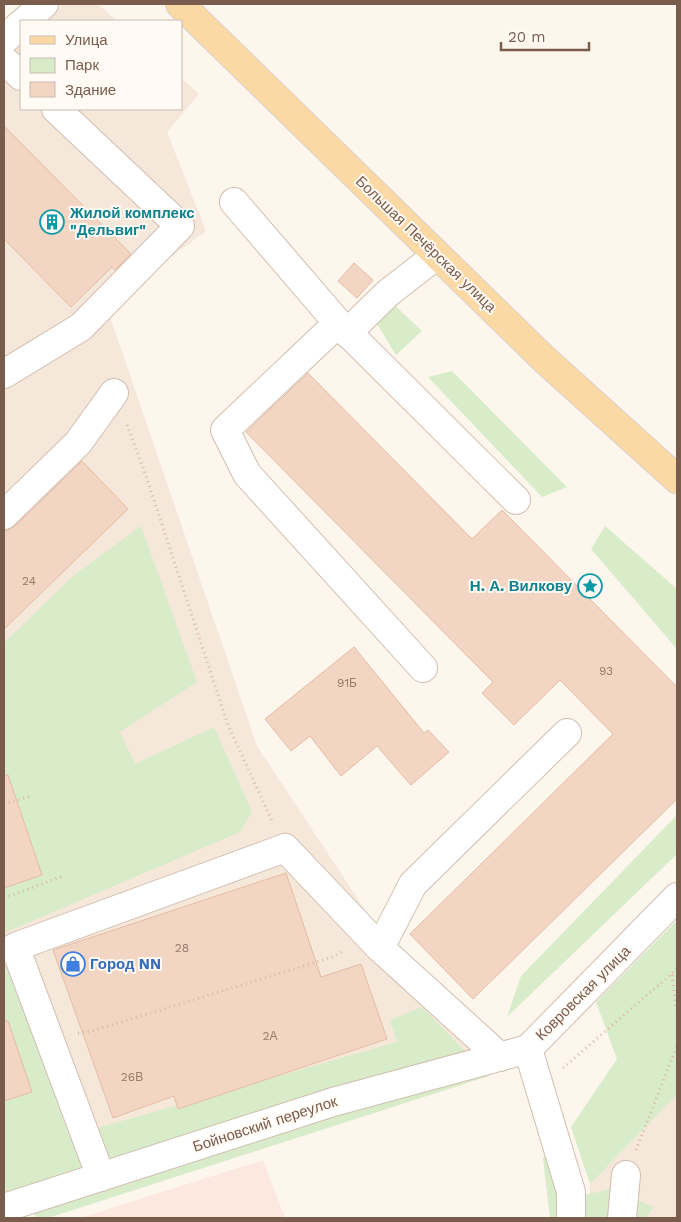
<svg xmlns="http://www.w3.org/2000/svg" width="681" height="1222" font-family="'Work Sans',sans-serif">
<style>
.residential{fill:#f5e8da}
.commercial{fill:#fde8e0}
.green{fill:#d8ecc9}
.building{fill:#f3d5c3;stroke:#e6bba3}
.lines{fill:none;stroke-linecap:round;stroke-linejoin:round}
.minor-casing{stroke:#d1beb0;stroke-width:30}
.major-casing{stroke:#dad1cd;stroke-width:30}
.path{stroke:#d9b8a5;stroke-width:3;stroke-dasharray:1 4;stroke-linecap:butt}
.minor{stroke:#fff;stroke-width:28}
.major{stroke:#fbd9a5;stroke-width:28}
.labels{text-anchor:middle;dominant-baseline:central;stroke-width:4;stroke-linejoin:round;paint-order:stroke}
.number-label{font-size:12px;fill:#987a6a}
.culture-label{font-size:15px;font-weight:bold;fill:#0d838f;stroke:#fffaf3;text-anchor:start}
.street-label{font-size:15px;fill:#7a5c4d;stroke:#fffaf3}
.shop-label{font-size:15px;font-weight:bold;fill:#366cbe;stroke:#fffaf3;text-anchor:start}
</style>
<rect width="100%" height="100%" fill="#fdf6ec"/>
<g class="residential">
<path d="M63,4H98L117,21H44Z"/>
<path d="M21,42V109H181V78L199,94L167,132L206,231L106,305L257,746L381,934L477,1050L4,1195V58Z"/>
<path d="M677,1095V1218H588L590,1184Z"/>
</g>
<path class="commercial" d="M263,1160L285,1218H80Z"/>
<g class="green">
<path d="M389,300L422,331L396,355L371,314Z"/>
<path d="M452,371L567,487L542,497L428,377Z"/>
<path d="M141,526L197,682L120,732L135,764L214,727L252,812L240,832L4,933V643L73,576Z"/>
<path d="M605,526L677,589V649L591,549Z"/>
<path d="M677,815V854L507,1017L521,976Z"/>
<path d="M677,920V1095L590,1184L571,1127L617,1059L596,1002Z"/>
<path d="M4,942L69,1136L397,1042L390,1020L422,1007L489,1076L48,1218H38L4,1189Z"/>
<path d="M560,1129L584,1195L611,1189L654,1207L646,1218H550L543,1159Z"/>
</g>
<g class="building">
<path d="M4,126L131,254L115,270L112,267L71,307L4,239Z"/>
<path d="M354,263L373,280L357,298L338,281Z"/>
<path d="M308,373L472,539L502,510L677,687V799L473,999L410,934L613,734L560,680L514,725L482,693L493,682L246,432Z"/>
<path d="M82,461L128,509L4,629V532L15,526Z"/>
<path d="M354,647L424,733L428,730L449,752L411,785L377,746L341,776L310,736L291,751L265,719Z"/>
<path d="M4,775H8L42,875L4,888Z"/>
<path d="M286,873L321,977L361,964L387,1039L178,1109L174,1096L113,1118L53,950Z"/>
<path d="M4,1021H8L32,1092L4,1101Z"/>
</g>
<g class="lines">
<g class="minor-casing">
<g id="minor">
<path d="M25,21L44,4"/>
<path d="M4,40L21,24"/>
<path d="M4,66L7,63L21,76"/>
<path d="M234,202L338,323L516,500"/>
<path d="M338,323L225,430L247,474L423,668"/>
<path d="M347,333L388,293L437,255"/>
<path d="M4,374L81,327L180,226L56,109"/>
<path d="M4,515L78,443L114,393"/>
<path d="M380,948L413,884L567,733"/>
<path d="M528,1049L677,897"/>
<path d="M528,1049L571,1192V1218"/>
<path d="M101,1177L15,947L285,848L380,948L500,1057"/>
<path d="M4,1208L333,1102L528,1049"/>
<path d="M622,1218L626,1175"/>
</g>
</g>
<g class="major-casing">
<path id="major" d="M180,4L544,359L677,479"/>
</g>
<g class="path">
<path d="M127,425L145,473L228,725L273,823"/>
<path d="M4,804L31,796"/>
<path d="M4,898L63,876"/>
<path d="M672,975L677,1012"/>
<path d="M78,1033L92,1031L333,957L344,950"/>
<path d="M563,1068L677,969"/>
<path d="M636,1150L677,1046"/>
</g>
<use href="#minor" class="minor"/>
<use href="#major" class="major"/>
</g>
<defs>
<g id="building-ring" transform="scale(1.25)"><circle r="9.5" fill="#fffaf3" stroke="#0f9aa8" stroke-width="1.5"/><path d="M-4-6H4V6H1V3H-1V6H-4ZM-2.5-4.3h1.7v1.8h-1.7ZM.8-4.3h1.7v1.8H.8ZM-2.5-1h1.7V.8h-1.7ZM.8-1h1.7V.8H.8Z" fill="#0f9aa8"/></g>
<g id="sight-ring" transform="scale(1.25)"><circle r="9.5" fill="#fffaf3" stroke="#0f9aa8" stroke-width="1.5"/><path d="M0-6L1.8-2.2L6-1.7L2.9 1.2L3.7 5.4L0 3.3L-3.7 5.4L-2.9 1.2L-6-1.7L-1.8-2.2Z" fill="#0f9aa8"/></g>
<g id="shop-ring" transform="scale(1.25)"><circle r="9.5" fill="#fffaf3" stroke="#3f7fe0" stroke-width="1.5"/><path d="M-5-2.5h2.3a2.7 3.5 0 0 1 5.4 0H5L5.5 6h-11ZM-1.5-2.5h3a1.5 2.3 0 0 0-3 0Z" fill="#3f7fe0"/></g>
</defs>
<g fill-rule="evenodd">
<use href="#building-ring" x="52" y="222"/>
<use href="#sight-ring" x="590" y="586"/>
<use href="#shop-ring" x="73" y="964"/>
</g>
<g class="labels">
<g class="number-label">
<text x="29" y="581">24</text>
<text x="606" y="671">93</text>
<text x="347" y="683">91Б</text>
<text x="182" y="948">28</text>
<text x="270" y="1036">2А</text>
<text x="132" y="1077">26В</text>
</g>
<g class="culture-label">
<text x="70" y="213">Жилой комплекс<tspan x="70" dy="17">"Дельвиг"</tspan></text>
<text x="572" y="586" text-anchor="end">Н. А. Вилкову</text>
</g>
<g class="street-label">
<text transform="translate(426 244) rotate(44)">Большая Печёрская улица</text>
<text transform="translate(583 993) rotate(-45)">Ковровская улица</text>
<text transform="translate(265 1124) rotate(-18)">Бойновский переулок</text>
</g>
<g class="shop-label">
<text x="90" y="964">Город NN</text>
</g>
</g>
<rect width="681" height="1222" fill="none" stroke="#7a5c4d" stroke-width="10"/>
<rect x="20" y="20" width="162" height="90" fill="#fffaf3" stroke="#cabbb1"/>
<rect x="30" y="36" width="25" height="8" fill="#fbd9a5" stroke="#cabbb1"/>
<text x="65" y="45" font-size="15" fill="#7a5c4d">Улица</text>
<rect x="30" y="58" width="25" height="15" fill="#d8ecc9" stroke="#cabbb1"/>
<text x="65" y="70" font-size="15" fill="#7a5c4d">Парк</text>
<rect x="30" y="82" width="25" height="15" fill="#f3d5c3" stroke="#cabbb1"/>
<text x="65" y="95" font-size="15" fill="#7a5c4d">Здание</text>
<path d="M501 42v8h88v-8" fill="none" stroke="#7a5c4d" stroke-width="2.5"/>
<text x="508" y="42" font-size="15" fill="#7a5c4d" stroke="#fffaf3" stroke-width="4" paint-order="stroke">20 m</text>
</svg>
